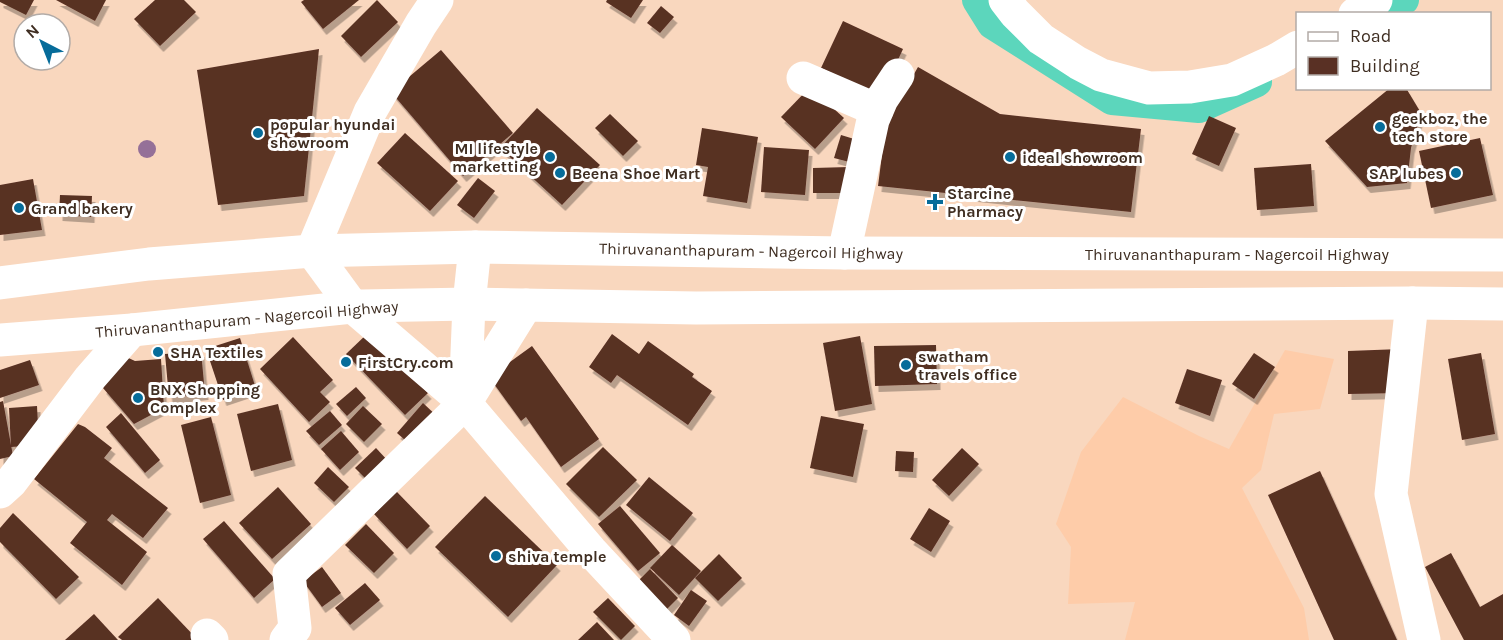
<svg xmlns="http://www.w3.org/2000/svg" width="1503" height="640" font-family="Karla,sans-serif">
<style>
.built{fill:#fecca9}
.lines{fill:none;stroke-linecap:round;stroke-linejoin:round}
.canal{stroke:#5cd6bc;stroke-width:30}
.building{fill:#593024;filter:url(#shadow)}
.minor{stroke:#fff;stroke-width:33}
.major{stroke:#fff;stroke-width:33}
.tree{fill:#957098}
.poi-dot{fill:#066c9a;stroke:#fff;stroke-width:2}
.labels{text-anchor:middle;dominant-baseline:central;stroke-width:6;stroke-linejoin:round;paint-order:stroke}
.poi-label{font-size:16px;font-weight:bold;fill:#3f2e22;stroke:#fff;text-anchor:start}
.street-label{font-size:16px;fill:#3f2e22;stroke:#fff}
</style>
<defs>
<filter id="shadow"><feDropShadow dx="3.5" dy="6" stdDeviation="0" flood-color="#0004"/></filter>
</defs>
<rect width="100%" height="100%" fill="#f9d7be"/>
<path class="built" d="M1285,350L1334,359L1320,409L1274,414L1261,470L1242,488L1304,608L1309,640H1125L1135,602L1068,604L1071,547L1056,524L1081,452L1123,397L1199,436L1229,449Z"/>
<g class="lines">
<g class="canal">
<path d="M977,0L992,24L1112,100L1199,108L1257,82"/>
<path d="M1381,14L1404,0"/>
</g>
</g>
<g class="building">
<path d="M0,0H34L26,15L0,2Z"/>
<path d="M56,0H106L95,21Z"/>
<path d="M155,0H184L196,12L160,46L134,19Z"/>
<path d="M304,0H359L323,29L301,2Z"/>
<path d="M377,0L398,22L361,57L341,36Z"/>
<path d="M607,0H643L631,18L606,2Z"/>
<path d="M661,6L674,17L660,33L647,23Z"/>
<path d="M843,21L903,49L881,96L821,68Z"/>
<path d="M319,49L304,196L218,205L197,70Z"/>
<path d="M441,50L513,133L463,176L391,92Z"/>
<path d="M918,67L1000,114L1141,129L1131,212L878,186L886,123Z"/>
<path d="M810,87L844,118L815,149L781,117Z"/>
<path d="M1390,88H1406L1421,113L1411,148L1407,183L1367,187L1325,141Z"/>
<path d="M537,108L600,165L562,205L500,148Z"/>
<path d="M610,114L638,141L623,156L595,128Z"/>
<path d="M1209,116L1236,128L1219,166L1192,154Z"/>
<path d="M702,128L758,137L747,203L703,196L708,167L696,165Z"/>
<path d="M405,133L458,181L430,211L377,163Z"/>
<path d="M841,135L864,142L857,164L834,158Z"/>
<path d="M1480,138L1493,195L1431,208L1419,151Z"/>
<path d="M764,147L809,150L805,195L761,192Z"/>
<path d="M1311,164L1314,206L1257,210L1254,168Z"/>
<path d="M849,167V193H813V168Z"/>
<path d="M478,178L495,191L474,218L457,205Z"/>
<path d="M33,179L42,230L0,235V185Z"/>
<path d="M60,195L92,196L91,217L59,215Z"/>
<path d="M369,332L428,393L405,415L346,354Z"/>
<path d="M612,334L639,354L648,341L694,374L692,377L712,391L688,425L617,375L611,383L589,367Z"/>
<path d="M860,336L872,404L835,411L823,343Z"/>
<path d="M293,337L333,380L320,392L330,402L309,422L260,369Z"/>
<path d="M240,338L256,389L223,400L206,349Z"/>
<path d="M936,345L937,384L875,386L874,346Z"/>
<path d="M532,346L599,439L561,467L526,417L521,421L489,377Z"/>
<path d="M1401,349V393L1348,394V351Z"/>
<path d="M201,351L205,394L169,398L165,354Z"/>
<path d="M1254,353L1275,367L1254,399L1232,384Z"/>
<path d="M1481,353L1495,434L1462,440L1448,359Z"/>
<path d="M122,355L135,361L161,359L164,408L134,424L103,388Z"/>
<path d="M30,360L39,385L0,398V370Z"/>
<path d="M1187,369L1222,380L1210,416L1175,403Z"/>
<path d="M356,387L366,398L347,416L336,404Z"/>
<path d="M3,401L13,456L0,459V402Z"/>
<path d="M423,403L439,418L414,448L397,433Z"/>
<path d="M278,404L292,460L251,471L237,414Z"/>
<path d="M37,406L39,445L11,447L9,408Z"/>
<path d="M363,406L382,424L364,442L346,424Z"/>
<path d="M330,411L342,425L319,445L306,431Z"/>
<path d="M121,413L160,460L145,473L106,427Z"/>
<path d="M821,416L864,424L853,477L810,468Z"/>
<path d="M211,417L231,495L200,503L181,425Z"/>
<path d="M78,424L85,427L112,448L104,458L168,508L143,538L112,514L107,520L147,552L122,585L70,543L87,522L34,479Z"/>
<path d="M341,431L359,452L340,470L321,449Z"/>
<path d="M603,447L637,480L599,517L566,484Z"/>
<path d="M376,448L389,462L369,482L355,468Z"/>
<path d="M962,448L979,464L949,496L932,480Z"/>
<path d="M896,451L914,452L913,472L895,471Z"/>
<path d="M328,467L349,487L334,502L314,483Z"/>
<path d="M1320,471L1397,640H1334L1268,495Z"/>
<path d="M649,477L693,513L670,541L626,505Z"/>
<path d="M278,487L311,524L272,559L239,523Z"/>
<path d="M396,491L430,526L407,549L374,514Z"/>
<path d="M485,496L557,565L508,617L435,547Z"/>
<path d="M620,506L660,553L638,571L598,524Z"/>
<path d="M929,508L950,521L931,552L910,539Z"/>
<path d="M13,513L79,577L56,599L0,542V528Z"/>
<path d="M224,521L275,579L254,598L203,539Z"/>
<path d="M366,524L394,553L374,573L345,545Z"/>
<path d="M672,545L701,571L679,595L650,568Z"/>
<path d="M1451,553L1480,607L1503,594V640H1464L1425,567Z"/>
<path d="M719,554L742,578L718,601L695,578Z"/>
<path d="M322,567L341,593L322,607L303,581Z"/>
<path d="M650,569L678,598L667,609L639,580Z"/>
<path d="M365,583L380,600L350,625L335,608Z"/>
<path d="M691,590L707,601L689,626L674,615Z"/>
<path d="M158,598L198,640H122L118,637Z"/>
<path d="M608,598L635,626L621,640L593,612Z"/>
<path d="M94,614L118,640H65Z"/>
<path d="M597,622L614,640H578Z"/>
</g>
<g class="lines">
<g class="minor">
<path d="M437,0L421,24L370,112L312,251L353,307L465,403"/>
<path d="M1005,0L1015,13L1041,39L1078,63L1101,75L1149,88L1190,87L1232,80L1276,60L1298,47"/>
<path d="M1355,14L1376,0"/>
<path d="M803,78L877,110"/>
<path d="M475,247L469,304L465,403L591,551L674,640"/>
<path d="M844,253L873,120L882,99L898,75"/>
<path d="M1412,303L1391,494L1424,640"/>
<path d="M0,492L11,482L90,378L132,330"/>
<path d="M207,635L212,640"/>
<path d="M286,640L295,628L289,574L465,403L526,305"/>
</g>
<g class="major">
<path d="M0,283L149,264L312,251L475,247L844,253L1503,255"/>
<path d="M0,340L132,330L362,306L469,304L696,308L1412,303L1503,304"/>
</g>
</g>
<circle class="tree" cx="147" cy="149" r="9"/>
<g class="poi-dot">
<circle cx="1380" cy="127" r="6"/>
<circle cx="258" cy="133" r="6"/>
<circle cx="550" cy="157" r="6"/>
<circle cx="1010" cy="157" r="6"/>
<circle cx="560" cy="173" r="6"/>
<circle cx="1456" cy="173" r="6"/>
<path d="M932 193h6v6h6v6h-6v6h-6v-6h-6v-6h6z"/>
<circle cx="19" cy="208" r="6"/>
<circle cx="158" cy="352" r="6"/>
<circle cx="346" cy="362" r="6"/>
<circle cx="906" cy="365" r="6"/>
<circle cx="138" cy="398" r="6"/>
<circle cx="496" cy="556" r="6"/>
</g>
<g class="labels">
<g class="poi-label">
<text x="1392" y="118">geekboz, the<tspan x="1392" dy="18">tech store</tspan></text>
<text x="270" y="124">popular hyundai<tspan x="270" dy="18">showroom</tspan></text>
<text x="538" y="148" text-anchor="end">MI lifestyle<tspan x="538" dy="18">marketting</tspan></text>
<text x="1022" y="157">ideal showroom</text>
<text x="572" y="173">Beena Shoe Mart</text>
<text x="1444" y="173" text-anchor="end">SAP lubes</text>
<text x="947" y="193">Starcine<tspan x="947" dy="18">Pharmacy</tspan></text>
<text x="31" y="208">Grand bakery</text>
<text x="170" y="352">SHA Textiles</text>
<text x="918" y="356">swatham<tspan x="918" dy="18">travels office</tspan></text>
<text x="358" y="362">FirstCry.com</text>
<text x="150" y="389">BNX Shopping<tspan x="150" dy="18">Complex</tspan></text>
<text x="508" y="556">shiva temple</text>
</g>
<g class="street-label">
<text transform="translate(751 251) rotate(1)">Thiruvananthapuram - Nagercoil Highway</text>
<text x="1237" y="254">Thiruvananthapuram - Nagercoil Highway</text>
<text transform="translate(247 319) rotate(-5)">Thiruvananthapuram - Nagercoil Highway</text>
</g>
</g>
<rect x="1296" y="12" width="195" height="78" fill="#ffffff" stroke="#b2aba7" stroke-width="1.5"/>
<rect x="1308" y="32" width="30" height="9" fill="#ffffff" stroke="#b2aba7" stroke-width="1.5"/>
<text x="1350" y="42" font-size="18" fill="#3f2e22">Road</text>
<rect x="1308" y="57" width="30" height="18" fill="#593024" stroke="#b2aba7" stroke-width="1.5"/>
<text x="1350" y="72" font-size="18" fill="#3f2e22">Building</text>
<g transform="translate(42 42) rotate(318)"><circle r="28" fill="#ffffff" stroke="#b2aba7" stroke-width="1.5"/>
<path d="M0-4.5L10 22L0 15L-10 22Z" fill="#066c9a"/>
<text y="-9" font-size="16" font-weight="bold" text-anchor="middle" fill="#3f2e22">N</text>
</g>
</svg>
